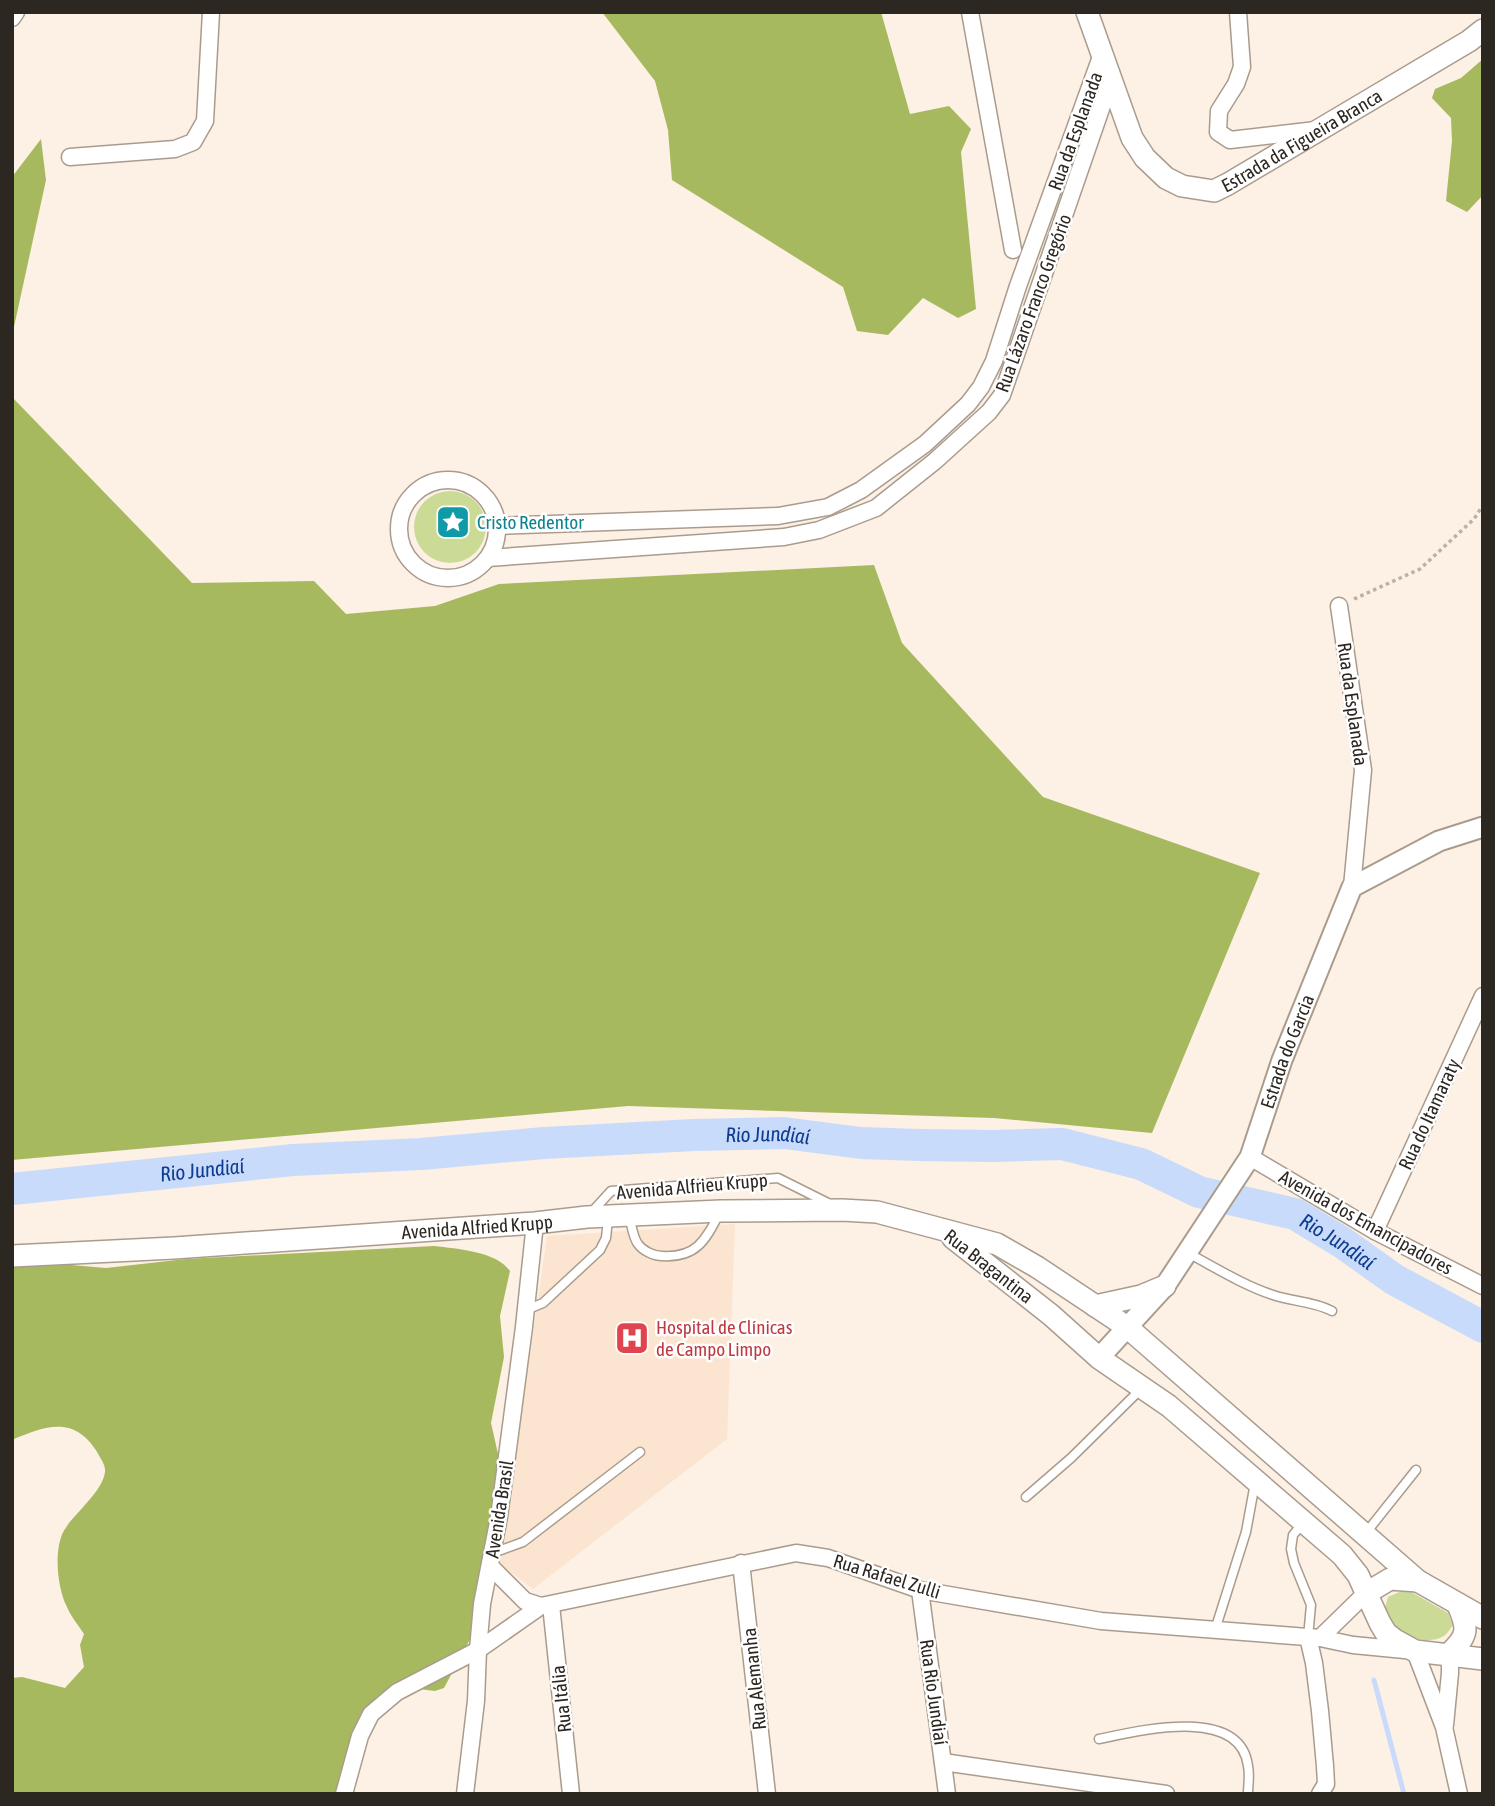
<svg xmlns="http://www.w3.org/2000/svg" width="1495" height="1806" font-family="'Asap Condensed',sans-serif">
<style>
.built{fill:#fbe5d0}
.green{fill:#cbdb96}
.forest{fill:#a6b95f}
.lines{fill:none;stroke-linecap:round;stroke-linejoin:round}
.stream{stroke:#c9dbfa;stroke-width:5}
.river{stroke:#c9dbfa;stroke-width:32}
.service-casing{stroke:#aa9c8d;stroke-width:11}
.minor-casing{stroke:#aa9c8d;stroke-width:19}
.tertiary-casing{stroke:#aa9c8d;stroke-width:23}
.secondary-casing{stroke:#aa9c8d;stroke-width:24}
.path{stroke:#bbb1a7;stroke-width:3.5;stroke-dasharray:3.5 3.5;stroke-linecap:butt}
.service{stroke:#fff;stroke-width:8}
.minor{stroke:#fff;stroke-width:16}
.tertiary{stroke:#fff;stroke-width:19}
.secondary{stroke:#fff;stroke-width:21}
.labels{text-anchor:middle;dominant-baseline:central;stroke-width:5;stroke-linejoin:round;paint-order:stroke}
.street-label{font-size:19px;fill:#2d2722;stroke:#fff}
.culture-label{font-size:19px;fill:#0d838f;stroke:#fff;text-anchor:start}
.health-label{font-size:19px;fill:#be3a42;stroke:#fff;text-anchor:start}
.water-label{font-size:21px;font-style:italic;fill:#0e3c90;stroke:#fff}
</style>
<rect width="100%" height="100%" fill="#fdf0e4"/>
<path class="built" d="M735,1224L727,1439L533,1589L500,1564L547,1236Z"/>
<g class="green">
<circle cx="450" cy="527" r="36"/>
<path d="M1406,1589L1448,1613L1453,1625C1450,1629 1447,1635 1442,1637C1424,1647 1384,1631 1385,1608C1386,1604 1387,1600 1388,1597Z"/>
</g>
<g class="forest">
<path d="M602,12H881L910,114L949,106L971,129L961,152L976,309L958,318L923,298L888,335L857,331L843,287L672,180L668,130L655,81Z"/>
<path d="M1483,59V195L1467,212L1446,201L1452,141L1451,118L1432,98L1435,89L1461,78Z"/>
<path d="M41,139L46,180L12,336V177Z"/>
<path d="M12,397L192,583L314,581L346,614L435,606L499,584L874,565L902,643L1043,797L1260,873L1152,1133L994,1118L628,1106L12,1160Z"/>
<path d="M434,1246C457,1249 496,1251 510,1271L500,1316L504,1357L491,1423L503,1476L475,1630L444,1688L435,1691L403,1687L387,1692L339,1794H12V1678L22,1677L65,1688L84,1667L80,1645L84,1634C79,1626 71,1617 67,1607C57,1588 53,1547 65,1529C74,1514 103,1491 105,1472C106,1465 100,1458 97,1452C74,1415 45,1426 12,1440V1265L25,1261L106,1268L186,1259Z"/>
</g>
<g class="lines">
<path class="stream" d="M1374,1680L1404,1794"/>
<path class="river" id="s1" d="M12,1189L293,1160L421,1154L544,1143L694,1135L784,1133L861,1143L919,1145L994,1146L1062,1144L1141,1164L1199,1192L1295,1214L1343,1243L1395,1280L1483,1327"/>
<g class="service-casing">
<g id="service">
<path d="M590,1214L611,1191L778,1178L830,1204"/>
<path d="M629,1218C632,1225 633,1238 638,1244C643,1251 654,1256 662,1256C696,1258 705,1241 719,1214"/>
<path d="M1188,1253C1216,1268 1243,1285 1273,1295C1293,1302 1313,1301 1332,1311"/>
<path d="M526,1310L543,1303L600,1250L606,1238L608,1219"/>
<path d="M1026,1497L1071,1458L1141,1389"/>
<path d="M1304,1522L1293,1535L1291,1549L1294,1563L1311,1605L1308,1637"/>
<path d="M1365,1534L1416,1470"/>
<path d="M493,1553L523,1542L640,1452"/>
<path d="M1215,1630L1246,1532L1255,1483"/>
<path d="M1099,1739C1138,1731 1240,1705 1248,1766C1250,1775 1248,1785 1248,1794"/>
</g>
</g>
<g class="minor-casing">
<g id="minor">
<path d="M970,12L1013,250"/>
<path d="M1238,12L1242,67L1236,84L1219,111L1218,132L1230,140L1316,130"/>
<path d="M12,18L16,12"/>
<path d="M70,157L175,149L193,142L205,121L211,12"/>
<circle cx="448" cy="529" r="49"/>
<path d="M497,526L778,516L828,507L861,490L925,444L968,404L981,387L994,361L1018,286L1102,54"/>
<path d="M488,558L784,537L819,530L876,508L935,461L989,412L1002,395L1112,77"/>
<path d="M1339,606L1363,770L1352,887"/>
<path d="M1250,1157L1375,1231L1483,1286"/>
<path d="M1375,1231L1483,996"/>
<path d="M741,1563L767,1794"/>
<path d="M490,1566L525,1601L541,1606"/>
<path d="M920,1590L947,1794"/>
<path d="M551,1605L571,1794"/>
<path d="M1308,1637L1314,1663L1320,1711L1325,1766L1326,1784L1320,1794"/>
<path d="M1320,1638L1365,1594"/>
<path d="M1445,1725L1450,1673V1653"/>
<path d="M943,1762L1166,1794"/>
<path d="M344,1794L360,1736L371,1714L397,1692L478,1650L541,1606L796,1553L828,1558L920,1590L1101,1621L1320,1638L1353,1645L1415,1651L1444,1727L1459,1794"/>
<path d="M465,1794L476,1701L478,1650L482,1604L499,1517L524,1327L535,1223"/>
</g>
</g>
<g class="tertiary-casing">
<g id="tertiary">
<path id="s2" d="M1099,1358L1165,1286L1250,1157L1282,1060L1352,887L1439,841L1483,827"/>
</g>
</g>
<g class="secondary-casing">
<g id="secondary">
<path id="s3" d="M1087,12L1132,138L1145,158L1166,178L1182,186L1214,191L1228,184L1469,41L1483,30"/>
<path d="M953,1238L1051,1315L1099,1358L1169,1406L1342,1555L1358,1575L1380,1623L1386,1633L1395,1640L1415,1651L1483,1659"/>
<path id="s4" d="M12,1256L174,1248L535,1223L587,1217L721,1211L842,1210L877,1212L997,1244L1037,1267L1127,1327L1418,1581L1483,1618"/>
<path d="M1095,1306L1141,1296L1165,1286"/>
<path d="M1365,1594L1390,1579L1418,1581"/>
<path d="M1450,1653C1469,1635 1468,1628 1458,1605"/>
</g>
</g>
<path class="path" d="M1354,599L1420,569L1474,519L1483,505"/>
<use href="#service" class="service"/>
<use href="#minor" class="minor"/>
<use href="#tertiary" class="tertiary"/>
<use href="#secondary" class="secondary"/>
</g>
<defs>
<g id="sight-square" transform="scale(1.75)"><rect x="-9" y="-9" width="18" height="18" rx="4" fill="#0f9aa8" stroke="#fff"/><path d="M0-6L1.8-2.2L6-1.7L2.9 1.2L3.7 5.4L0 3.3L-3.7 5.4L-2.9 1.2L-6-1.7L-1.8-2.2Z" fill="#fff"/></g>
<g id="hospital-square" transform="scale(1.75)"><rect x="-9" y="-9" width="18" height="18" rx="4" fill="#e0444e" stroke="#fff"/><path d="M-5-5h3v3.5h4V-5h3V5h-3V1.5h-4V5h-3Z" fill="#fff"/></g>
</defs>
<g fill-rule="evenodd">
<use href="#sight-square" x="453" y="522"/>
<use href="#hospital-square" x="632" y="1338"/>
</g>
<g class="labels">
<g class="street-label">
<text transform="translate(1075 131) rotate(-70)">Rua da Esplanada</text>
<text stroke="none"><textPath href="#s3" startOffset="338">Estrada da Figueira Branca</textPath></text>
<text transform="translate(1033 303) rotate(-70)">Rua Lázaro Franco Gregório</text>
<text transform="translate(1353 704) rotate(82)">Rua da Esplanada</text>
<text stroke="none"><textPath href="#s2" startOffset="364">Estrada do Garcia</textPath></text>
<text transform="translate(1429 1114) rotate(-65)">Rua do Itamaraty</text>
<text transform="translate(692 1186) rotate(-5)">Avenida Alfrieu Krupp</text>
<text transform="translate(1366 1222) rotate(29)">Avenida dos Emancipadores</text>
<text stroke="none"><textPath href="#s4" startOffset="466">Avenida Alfried Krupp</textPath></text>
<text transform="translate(989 1266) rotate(38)">Rua Bragantina</text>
<text transform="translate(499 1509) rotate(-81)">Avenida Brasil</text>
<text transform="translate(887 1576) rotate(17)">Rua Rafael Zulli</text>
<text transform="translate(754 1679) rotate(-96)">Rua Alemanha</text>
<text transform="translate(934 1692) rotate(82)">Rua Rio Jundiaí</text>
<text transform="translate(561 1699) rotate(-96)">Rua Itália</text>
</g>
<g class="culture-label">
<text x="477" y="522">Cristo Redentor</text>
</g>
<g class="health-label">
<text x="656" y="1327">Hospital de Clínicas<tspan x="656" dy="22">de Campo Limpo</tspan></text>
</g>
<g class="water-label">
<text stroke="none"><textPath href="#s1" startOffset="758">Rio Jundiaí</textPath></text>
<text stroke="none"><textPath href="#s1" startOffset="191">Rio Jundiaí</textPath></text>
<text stroke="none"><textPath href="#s1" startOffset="1348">Rio Jundiaí</textPath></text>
</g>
</g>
<rect width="1495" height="1806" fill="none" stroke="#2d2722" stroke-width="28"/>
</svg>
